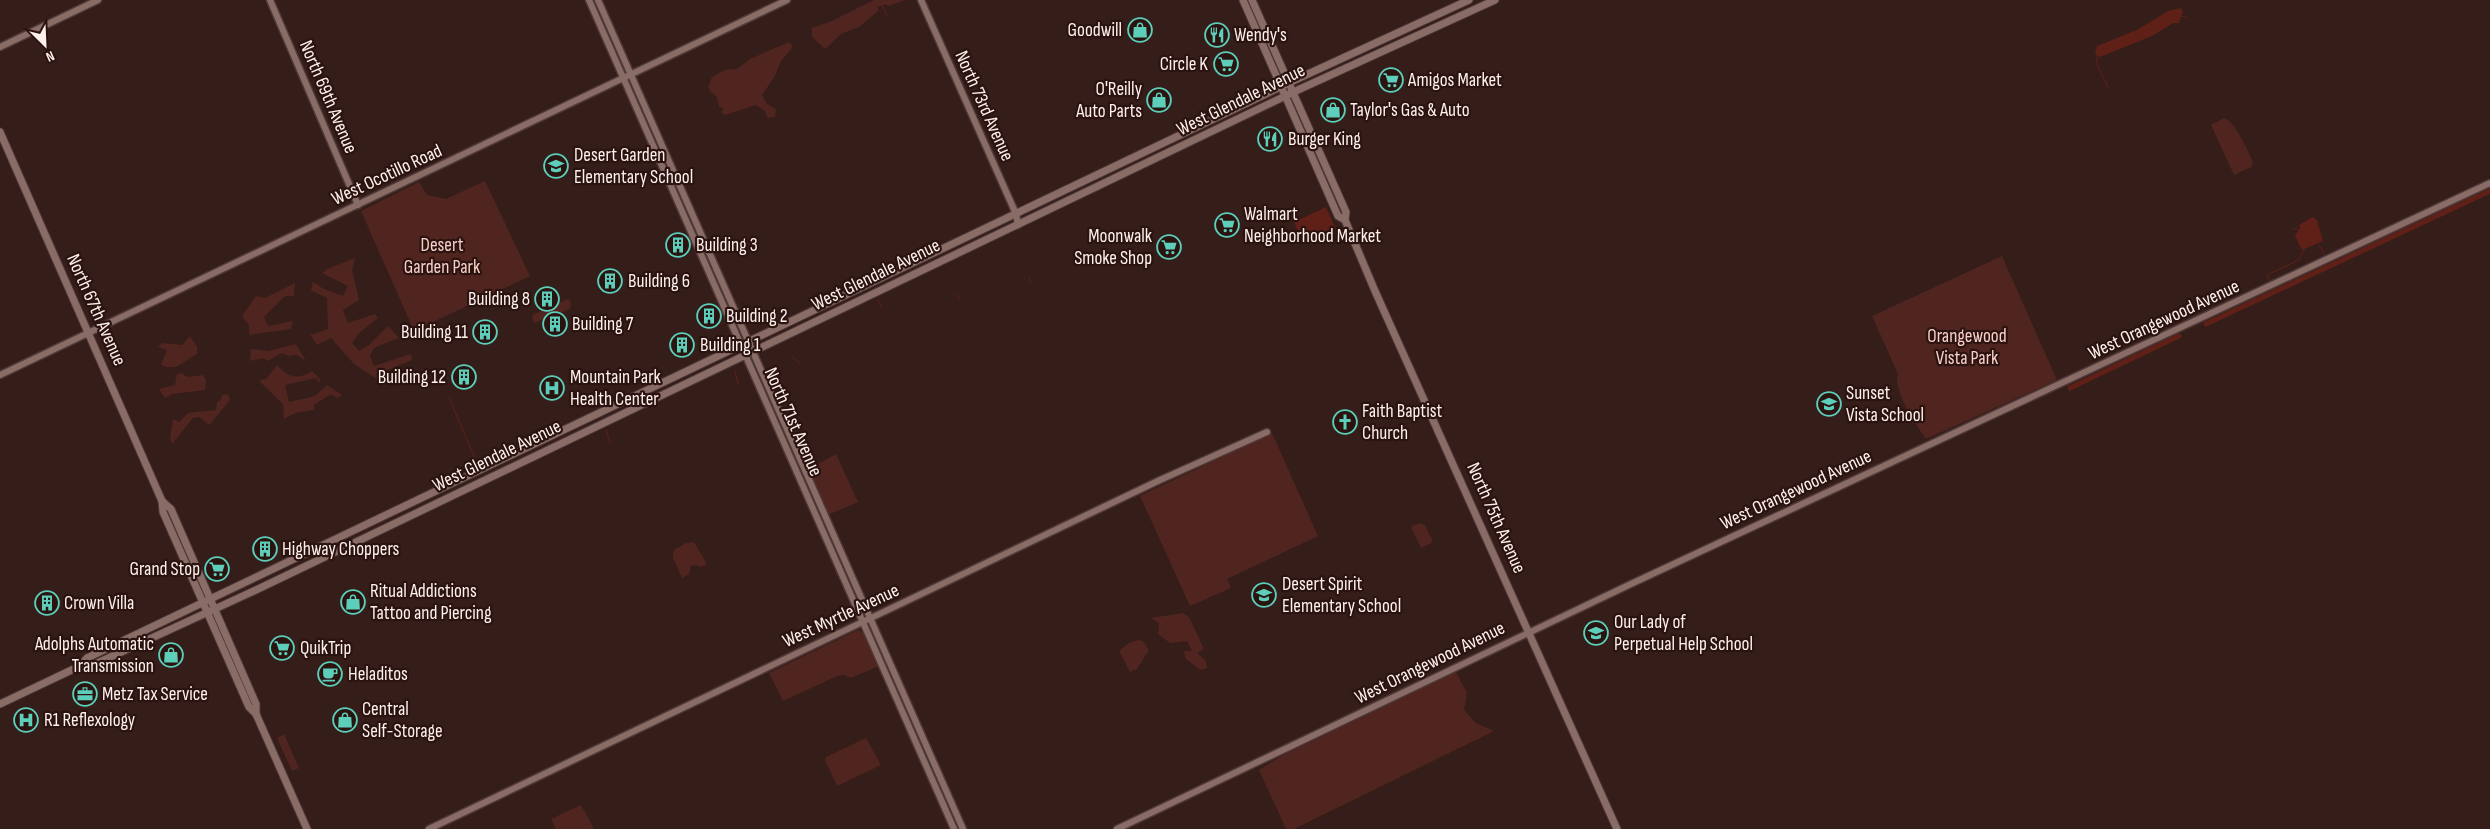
<svg xmlns="http://www.w3.org/2000/svg" width="2490" height="829" font-family="'Sofia Sans Condensed',sans-serif">
<style>
.green{fill:#50251f}
.water{fill:#5f2018}
.lines{fill:none;stroke-linecap:round;stroke-linejoin:round}
.stream{stroke:#5f2018;stroke-width:1}
.canal{stroke:#5f2018;stroke-width:5}
.tertiary-casing{stroke:#4e3937;stroke-width:9}
.secondary-casing{stroke:#4e3937;stroke-width:9}
.tertiary{stroke:#8a6c67;stroke-width:6}
.secondary{stroke:#8a6c67;stroke-width:7}
.labels{text-anchor:middle;dominant-baseline:central;stroke-width:4.5;stroke-linejoin:round;paint-order:stroke}
.poi-label{font-size:19px;fill:#fef0ed;stroke:#2b1310;text-anchor:start}
.street-label{font-size:19px;fill:#fef0ed;stroke:#2b1310}
.park-label{font-size:19px;fill:#facfc7;stroke:#2b1310}
</style>
<rect width="100%" height="100%" fill="#351d19"/>
<g class="green">
<path d="M874,0H905L888,6L886,4L878,7V11L859,27L841,34L825,49L812,37V28L832,21Z"/>
<path d="M789,42L793,47L781,61L775,76L762,95L767,104L776,109L775,117L768,118L765,111L756,105L725,115L722,113L723,108L719,107L717,97L711,92L708,87L712,77L725,70L737,69L750,59Z"/>
<path d="M2224,118C2235,121 2248,151 2253,162L2251,167L2234,175L2211,125Z"/>
<path d="M485,181L530,276L414,331L361,211L419,182L427,195L446,199Z"/>
<path d="M2002,256L2057,380L1926,439C1916,424 1893,392 1898,374L1872,316Z"/>
<path d="M355,258L352,270L359,300L343,310L348,323L375,314L378,318L360,332L352,343L359,351L369,345L388,326L399,338L374,348L370,355L374,366L411,354L412,360L383,372L377,379L354,364L331,338L317,345L310,335L328,329L327,298L311,290L313,282L324,289L343,296L348,286L322,273L327,269Z"/>
<path d="M295,283L294,296H285L264,317L268,326L293,321L291,329L249,335V325L242,316L256,296L265,298Z"/>
<path d="M568,299L571,303L570,309L534,323L532,315Z"/>
<path d="M190,336L197,347V354C183,361 177,372 161,365L167,350L158,347L162,343L182,345Z"/>
<path d="M296,344L306,361L297,355L289,356L282,353L268,361L263,358L250,361L251,349L268,351Z"/>
<path d="M277,365C289,378 297,380 312,371L321,380L319,382L316,378L285,385L289,402L315,396L327,385L342,395L337,398L331,394L314,405V410L295,413L284,419L283,404L259,381L267,378Z"/>
<path d="M181,373L188,377L203,375L206,380L205,390L172,394L165,398L159,389L175,385L177,374Z"/>
<path d="M228,394L230,400L209,425L199,417L193,418L172,444L170,439L173,419L179,422L188,413L216,410L217,402L220,401L222,395Z"/>
<path d="M1272,433L1318,536L1227,579L1231,588L1190,606L1140,496Z"/>
<path d="M836,454L858,502L830,514L827,512L809,469Z"/>
<path d="M1419,523L1425,525L1433,542L1421,548L1411,527Z"/>
<path d="M694,542L707,564L701,567L696,565L691,566L689,574L682,578L673,558L674,550L686,543Z"/>
<path d="M1183,613L1189,617L1204,649L1197,653L1206,661L1207,668L1200,670L1185,658L1184,651H1192L1187,641L1170,643L1158,634L1159,623L1151,618Z"/>
<path d="M858,630L865,634L879,666L851,678L844,675L837,676L783,701L769,673Z"/>
<path d="M1138,640L1143,641L1149,650L1137,669L1130,672L1119,651L1129,643Z"/>
<path d="M1456,672L1467,693L1464,710L1476,723L1494,731L1294,829H1286L1259,770L1281,756Z"/>
<path d="M284,734L299,768L292,771L277,738Z"/>
<path d="M866,738L881,765L837,786L825,760L826,757Z"/>
<path d="M581,805L594,829H556L551,819Z"/>
</g>
<g class="water">
<path d="M2181,8L2183,12L2179,23H2173L2152,36L2100,57L2095,54L2097,46L2137,30L2168,11Z"/>
<path d="M1326,207L1336,229L1302,242L1294,222Z"/>
<path d="M2313,217L2317,220L2323,241L2302,250L2295,236L2300,228L2299,225Z"/>
</g>
<g class="lines">
<g class="stream">
<path d="M881,3L887,15"/>
<path d="M2181,16L2188,18"/>
<path d="M2097,55V65L2109,89"/>
<path d="M2292,228L2298,230"/>
<path d="M2319,245L2325,256"/>
<path d="M1029,278L1031,283"/>
<path d="M2270,281L2267,275L2299,260L2304,250"/>
<path d="M957,294L960,300"/>
<path d="M878,300L882,308"/>
<path d="M792,356L800,364"/>
<path d="M735,371L738,384"/>
<path d="M449,398L477,463"/>
<path d="M606,430L610,443"/>
</g>
<g class="canal">
<path d="M2206,324L2490,191"/>
<path d="M2070,388L2179,336"/>
</g>
<g class="tertiary-casing">
<g id="tertiary">
<path d="M270,0L358,205"/>
<path d="M589,0L954,829"/>
<path d="M598,0L963,829"/>
<path d="M921,0L1016,214L1018,225"/>
<path d="M0,47L98,0"/>
<path d="M0,375L787,0"/>
<path d="M429,829L1160,480L1267,432"/>
<path d="M1117,829L1633,583L2490,183"/>
</g>
</g>
<g class="secondary-casing">
<g id="secondary">
<path d="M1243,0L1338,216L1345,220"/>
<path d="M1252,0L1346,212L1345,220L1375,291L1617,829"/>
<path d="M0,132L162,501L163,512L249,707L256,714L307,829"/>
<path d="M162,501L171,509L256,704V714"/>
<path d="M80,666L87,658L110,647L1295,80L1469,0"/>
<path d="M0,704L80,666H91L256,590L1300,89L1495,0"/>
</g>
</g>
<use href="#tertiary" class="tertiary"/>
<use href="#secondary" class="secondary"/>
</g>
<defs>
<g id="shop-ring" transform="scale(1.25)"><circle r="9.5" fill="#2b1310" stroke="#5cceba" stroke-width="1.5"/><path d="M-5-2.5h2.3a2.7 3.5 0 0 1 5.4 0H5L5.5 6h-11ZM-1.5-2.5h3a1.5 2.3 0 0 0-3 0Z" fill="#5cceba"/></g>
<g id="restaurant-ring" transform="scale(1.25)"><circle r="9.5" fill="#2b1310" stroke="#5cceba" stroke-width="1.5"/><path d="M-5-6h1v4h1v-4h1v4h1v-4h1v5L-1.5 .5V6h-2V.5L-5-1ZM5-6V6H3V1.5H1.5Q1.5-4 5-6Z" fill="#5cceba"/></g>
<g id="supermarket-ring" transform="scale(1.25)"><circle r="9.5" fill="#2b1310" stroke="#5cceba" stroke-width="1.5"/><path d="M-6-5.5h2.5l.6 2H6L4.5 2H-2.5L-4.4-4H-6ZM-1.5 3.2a1.3 1.3 0 1 0 .1 0ZM3 3.2a1.3 1.3 0 1 0 .1 0Z" fill="#5cceba"/></g>
<g id="school-ring" transform="scale(1.25)"><circle r="9.5" fill="#2b1310" stroke="#5cceba" stroke-width="1.5"/><path d="M0-5L7-2L0 1L-7-2ZM-4 1L0 2.5L4 1V4Q0 6-4 4Z" fill="#5cceba"/></g>
<g id="building-ring" transform="scale(1.25)"><circle r="9.5" fill="#2b1310" stroke="#5cceba" stroke-width="1.5"/><path d="M-4-6H4V6H1V3H-1V6H-4ZM-2.5-4.3h1.7v1.8h-1.7ZM.8-4.3h1.7v1.8H.8ZM-2.5-1h1.7V.8h-1.7ZM.8-1h1.7V.8H.8Z" fill="#5cceba"/></g>
<g id="hospital-ring" transform="scale(1.25)"><circle r="9.5" fill="#2b1310" stroke="#5cceba" stroke-width="1.5"/><path d="M-5-5h3v3.5h4V-5h3V5h-3V1.5h-4V5h-3Z" fill="#5cceba"/></g>
<g id="church-ring" transform="scale(1.25)"><circle r="9.5" fill="#2b1310" stroke="#5cceba" stroke-width="1.5"/><path d="M-1.2-6h2.4v3.5h3.3v2.4h-3.3V6h-2.4V-.1h-3.3v-2.4h3.3Z" fill="#5cceba"/></g>
<g id="cafe-ring" transform="scale(1.25)"><circle r="9.5" fill="#2b1310" stroke="#5cceba" stroke-width="1.5"/><path d="M-5.5-4.5H6V0H3Q3 3.5 0 3.5H-2.5Q-5.5 3.5-5.5 0ZM3-3.2v2h1.7v-2ZM-6 4.5H4V6H-6Z" fill="#5cceba"/></g>
<g id="office-ring" transform="scale(1.25)"><circle r="9.5" fill="#2b1310" stroke="#5cceba" stroke-width="1.5"/><path d="M-6-3h4V-5.5h4V-3h4V5H-6ZM-1-4.5V-3h2v-1.5ZM-6 0V1H6V0Z" fill="#5cceba"/></g>
</defs>
<g fill-rule="evenodd">
<use href="#shop-ring" x="1140" y="30"/>
<use href="#restaurant-ring" x="1217" y="35"/>
<use href="#supermarket-ring" x="1226" y="64"/>
<use href="#supermarket-ring" x="1391" y="80"/>
<use href="#shop-ring" x="1159" y="100"/>
<use href="#shop-ring" x="1333" y="110"/>
<use href="#restaurant-ring" x="1270" y="139"/>
<use href="#school-ring" x="556" y="166"/>
<use href="#supermarket-ring" x="1227" y="225"/>
<use href="#building-ring" x="678" y="245"/>
<use href="#supermarket-ring" x="1169" y="247"/>
<use href="#building-ring" x="610" y="281"/>
<use href="#building-ring" x="547" y="299"/>
<use href="#building-ring" x="709" y="316"/>
<use href="#building-ring" x="555" y="324"/>
<use href="#building-ring" x="485" y="332"/>
<use href="#building-ring" x="682" y="345"/>
<use href="#building-ring" x="464" y="377"/>
<use href="#hospital-ring" x="552" y="388"/>
<use href="#school-ring" x="1829" y="404"/>
<use href="#church-ring" x="1345" y="422"/>
<use href="#building-ring" x="265" y="549"/>
<use href="#supermarket-ring" x="217" y="569"/>
<use href="#school-ring" x="1264" y="595"/>
<use href="#shop-ring" x="353" y="602"/>
<use href="#building-ring" x="47" y="603"/>
<use href="#school-ring" x="1596" y="633"/>
<use href="#supermarket-ring" x="282" y="648"/>
<use href="#shop-ring" x="171" y="655"/>
<use href="#cafe-ring" x="330" y="674"/>
<use href="#office-ring" x="85" y="694"/>
<use href="#hospital-ring" x="26" y="720"/>
<use href="#shop-ring" x="345" y="720"/>
</g>
<g class="labels">
<g class="poi-label">
<text x="1122" y="30" text-anchor="end">Goodwill</text>
<text x="1234" y="35">Wendy's</text>
<text x="1208" y="64" text-anchor="end">Circle K</text>
<text x="1408" y="80">Amigos Market</text>
<text x="1142" y="89" text-anchor="end">O'Reilly<tspan x="1142" dy="22">Auto Parts</tspan></text>
<text x="1350" y="110">Taylor's Gas &amp; Auto</text>
<text x="1288" y="139">Burger King</text>
<text x="574" y="155">Desert Garden<tspan x="574" dy="22">Elementary School</tspan></text>
<text x="1244" y="214">Walmart<tspan x="1244" dy="22">Neighborhood Market</tspan></text>
<text x="1152" y="236" text-anchor="end">Moonwalk<tspan x="1152" dy="22">Smoke Shop</tspan></text>
<text x="696" y="245">Building 3</text>
<text x="628" y="281">Building 6</text>
<text x="530" y="299" text-anchor="end">Building 8</text>
<text x="726" y="316">Building 2</text>
<text x="572" y="324">Building 7</text>
<text x="468" y="332" text-anchor="end">Building 11</text>
<text x="700" y="345">Building 1</text>
<text x="446" y="377" text-anchor="end">Building 12</text>
<text x="570" y="377">Mountain Park<tspan x="570" dy="22">Health Center</tspan></text>
<text x="1846" y="393">Sunset<tspan x="1846" dy="22">Vista School</tspan></text>
<text x="1362" y="411">Faith Baptist<tspan x="1362" dy="22">Church</tspan></text>
<text x="282" y="549">Highway Choppers</text>
<text x="200" y="569" text-anchor="end">Grand Stop</text>
<text x="1282" y="584">Desert Spirit<tspan x="1282" dy="22">Elementary School</tspan></text>
<text x="370" y="591">Ritual Addictions<tspan x="370" dy="22">Tattoo and Piercing</tspan></text>
<text x="64" y="603">Crown Villa</text>
<text x="1614" y="622">Our Lady of<tspan x="1614" dy="22">Perpetual Help School</tspan></text>
<text x="154" y="644" text-anchor="end">Adolphs Automatic<tspan x="154" dy="22">Transmission</tspan></text>
<text x="300" y="648">QuikTrip</text>
<text x="348" y="674">Heladitos</text>
<text x="102" y="694">Metz Tax Service</text>
<text x="362" y="709">Central<tspan x="362" dy="22">Self-Storage</tspan></text>
<text x="44" y="720">R1 Reflexology</text>
</g>
<g class="street-label">
<text transform="translate(328 97) rotate(67)">North 69th Avenue</text>
<text transform="translate(1241 100) rotate(-26)">West Glendale Avenue</text>
<text transform="translate(984 106) rotate(66)">North 73rd Avenue</text>
<text transform="translate(387 175) rotate(-25)">West Ocotillo Road</text>
<text transform="translate(876 275) rotate(-26)">West Glendale Avenue</text>
<text transform="translate(96 310) rotate(66)">North 67th Avenue</text>
<text transform="translate(2164 320) rotate(-25)">West Orangewood Avenue</text>
<text transform="translate(793 422) rotate(66)">North 71st Avenue</text>
<text transform="translate(497 456) rotate(-26)">West Glendale Avenue</text>
<text transform="translate(1796 490) rotate(-25)">West Orangewood Avenue</text>
<text transform="translate(1496 518) rotate(66)">North 75th Avenue</text>
<text transform="translate(841 616) rotate(-25)">West Myrtle Avenue</text>
<text transform="translate(1430 663) rotate(-26)">West Orangewood Avenue</text>
</g>
<g class="park-label">
<text x="442" y="245">Desert<tspan x="442" dy="22">Garden Park</tspan></text>
<text x="1967" y="336">Orangewood<tspan x="1967" dy="22">Vista Park</tspan></text>
</g>
</g>
<g transform="translate(45 45) rotate(156)" stroke="#2b1310" stroke-width="4" paint-order="stroke">
<path d="M0-4L9 19L0 12L-9 19Z" fill="#fef0ed"/>
<text y="-8" font-size="14" font-weight="bold" text-anchor="middle" fill="#fef0ed">N</text>
</g>
</svg>
